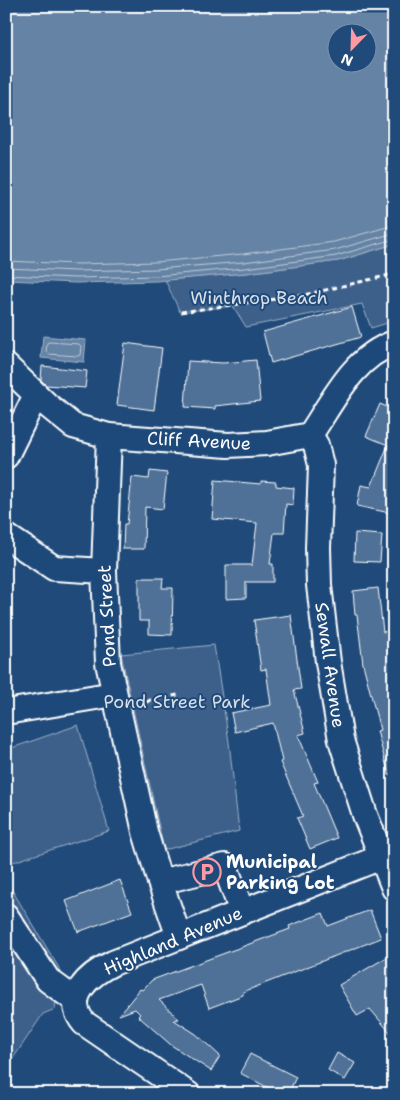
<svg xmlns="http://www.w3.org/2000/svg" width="400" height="1100" font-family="'Shantell Sans',sans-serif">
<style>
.green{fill:#3c618b;stroke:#9eb0c5}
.water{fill:#6583a4;stroke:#a3b5c8;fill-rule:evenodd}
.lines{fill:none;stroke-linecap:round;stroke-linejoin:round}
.shore{stroke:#c1cddb;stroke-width:1}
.building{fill:#507197;stroke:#fff}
.minor-casing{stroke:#fff;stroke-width:28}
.path{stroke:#fff;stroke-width:3;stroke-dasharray:5 4;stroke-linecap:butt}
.minor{stroke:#1f4a7a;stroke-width:24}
.labels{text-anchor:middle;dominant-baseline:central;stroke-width:4;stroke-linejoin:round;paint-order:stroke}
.park-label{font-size:18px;fill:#d8dfe8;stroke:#1f4a7a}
.street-label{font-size:18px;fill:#fff;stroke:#1f4a7a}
.poi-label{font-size:18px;font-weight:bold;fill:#fff;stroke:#1f4a7a;text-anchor:start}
</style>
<rect width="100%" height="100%" fill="#1f4a7a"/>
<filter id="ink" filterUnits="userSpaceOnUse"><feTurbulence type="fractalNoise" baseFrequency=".02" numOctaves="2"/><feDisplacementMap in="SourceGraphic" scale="10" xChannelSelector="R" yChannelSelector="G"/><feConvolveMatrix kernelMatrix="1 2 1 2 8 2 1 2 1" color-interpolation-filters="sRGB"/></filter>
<g filter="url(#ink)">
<g class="green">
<path d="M394,244V321L371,328L362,304L246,327L233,306L180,312L165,280L246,273L338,261Z"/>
<path d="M214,645L229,742L239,831L164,850L121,654Z"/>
<path d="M78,725L109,831L10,863L6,853V750Z"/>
<path d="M6,880L59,968L55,1009L43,1014L6,1069Z"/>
</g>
<g class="water">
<path d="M6,6H394V244L338,261L246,273L157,281L76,283L6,280ZM338,32H368V62H338Z"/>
<path d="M43,336L86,340L84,362L41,358Z"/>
</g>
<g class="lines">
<g class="shore">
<path d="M6,261L76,264L156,262L243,254L334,242L394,225"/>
<path d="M6,268L76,271L156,269L244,262L335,250L394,233"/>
<path d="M6,275L76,278L156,276L245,268L336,256L394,239"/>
<path d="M49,342L79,344L81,346L80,355L78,356L48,354L46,352L47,343Z"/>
</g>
</g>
<g class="building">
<path d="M352,307L361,337L271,363L263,332Z"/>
<path d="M125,343L162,348L154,410L117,405Z"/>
<path d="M256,360L260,401L215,406V409L185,407L188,361L223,363Z"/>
<path d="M42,366L87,371L85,388L46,385L41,380Z"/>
<path d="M380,404L394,410V496L390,513L357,506L361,485L371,487L388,445L366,436Z"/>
<path d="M150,471L167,473L163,509L145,507L144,549H123L124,524H127L132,477L149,479Z"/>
<path d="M215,480L261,484V481L276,482V486L294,488L293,505L286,504L284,533H274L270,564H273V582H246V598L226,599V565H252L257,523L212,519Z"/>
<path d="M355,533L382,535L380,562L354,561Z"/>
<path d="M139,578H163L162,588H173L172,635L149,634V621H139Z"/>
<path d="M378,588L383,632L391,631L392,641H394V774L389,775L377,731L380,730L363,664L357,615H355L353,591Z"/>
<path d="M291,615L301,689L294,690L305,733L298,735L318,782L314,783L337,838L310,849L297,818L303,816L280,762L282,761L273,723L235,732L231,713L271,705L266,669L261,670L254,620Z"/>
<path d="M120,880L132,912L78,932L66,901Z"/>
<path d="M370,910L381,938L243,992V995L209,1008L201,985L159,1000L179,1019L174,1020L196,1034L220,1056L211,1071L171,1045L138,1016L140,1014L135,1009L119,1015L140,989L142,990L152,980L290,929L289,926L323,913L328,926Z"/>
<path d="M394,953V1037L370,1009L357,1016L339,985Z"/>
<path d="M337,1053L355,1063L345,1080L328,1070Z"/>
<path d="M250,1054L296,1077L288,1094H280L240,1073Z"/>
</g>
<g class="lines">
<g class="minor-casing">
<g id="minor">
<path d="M6,366L46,404L73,426L109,436L228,445L267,443L310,435C333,401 353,357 394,343"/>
<path d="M310,435L316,445L321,465L318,548L319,585L328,662L341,740L365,815L394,888"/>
<path d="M109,436L104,571L108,663L145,832L160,882L179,937"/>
<path d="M6,456L36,395"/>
<path d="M6,536L54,568L104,571"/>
<path d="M6,712L114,694"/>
<path d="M160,882L225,866L242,912"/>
<path d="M6,916L48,980L75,1000"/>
<path d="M188,1094L84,1023C62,997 90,974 113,963L394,852"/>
</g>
</g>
<g class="path">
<path d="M181,312L304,295L394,274"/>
<path d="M139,707L150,700L178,695"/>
</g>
<use href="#minor" class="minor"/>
</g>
</g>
<defs>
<g id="parking-ring" transform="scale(1.4375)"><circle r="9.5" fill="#1f4a7a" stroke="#ff9aa2" stroke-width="1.5"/><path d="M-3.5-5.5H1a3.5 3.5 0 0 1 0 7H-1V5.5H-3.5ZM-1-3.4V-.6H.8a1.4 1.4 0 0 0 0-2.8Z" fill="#ff9aa2"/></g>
</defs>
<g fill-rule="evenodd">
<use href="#parking-ring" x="207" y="872"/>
</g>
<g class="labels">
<g class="park-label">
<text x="259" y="298">Winthrop Beach</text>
<text x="177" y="702">Pond Street Park</text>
</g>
<g class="street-label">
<text transform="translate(199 441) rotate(3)">Cliff Avenue</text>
<text transform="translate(107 616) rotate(-93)">Pond Street</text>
<text transform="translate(330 665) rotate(82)">Sewall Avenue</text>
<text transform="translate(173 941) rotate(-23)">Highland Avenue</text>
</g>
<g class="poi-label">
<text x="226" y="862">Municipal<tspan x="226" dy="21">Parking Lot</tspan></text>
</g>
</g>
<rect width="400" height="1100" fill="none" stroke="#1f4a7a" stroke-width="25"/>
<rect x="12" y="12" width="375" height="1075" fill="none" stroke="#fff" stroke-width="2" filter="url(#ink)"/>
<g transform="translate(352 48) rotate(203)"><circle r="24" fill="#1f4a7a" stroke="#7992af"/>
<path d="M0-4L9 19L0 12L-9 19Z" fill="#ff9aa2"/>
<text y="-8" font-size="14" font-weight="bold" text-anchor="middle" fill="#ffffff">N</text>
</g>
</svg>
